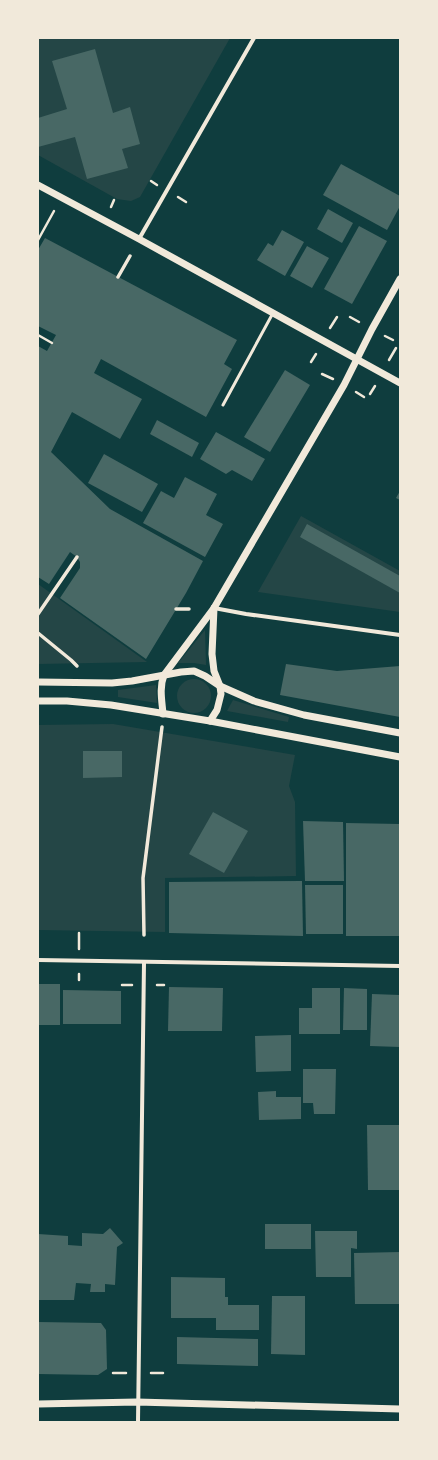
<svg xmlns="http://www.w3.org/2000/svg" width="438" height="1460" font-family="'Source Serif 4',serif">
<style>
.green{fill:#244646}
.building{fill:#486865}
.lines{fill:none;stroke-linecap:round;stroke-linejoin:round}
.path{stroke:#f1e9da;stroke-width:2.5}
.service{stroke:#f1e9da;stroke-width:3}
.pedestrian{stroke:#f1e9da;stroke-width:3.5}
.minor{stroke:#f1e9da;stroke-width:4}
.tertiary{stroke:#f1e9da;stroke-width:7}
</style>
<rect width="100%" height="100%" fill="#0f3d3e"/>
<g class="green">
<path d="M38,38H230L140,197L131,201L117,199L38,155Z"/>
<path d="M301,516L400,571V612L258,592Z"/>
<path d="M38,584L147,662L38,664Z"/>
<path d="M205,630L206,665L194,663H178Z"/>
<circle cx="194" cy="696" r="17"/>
<path d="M156,685L157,703L118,697V690Z"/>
<path d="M233,700L289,717L288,722L227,711Z"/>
<path d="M113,724L295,755L289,786L295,802L296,876L165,878V932L38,930V725Z"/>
</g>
<g class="building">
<path d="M95,49L113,113L130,107L140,144L122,149L128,168L87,179L75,137L38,147V118L67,109L52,61Z"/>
<path d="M341,164L400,196V206L387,230L323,195Z"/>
<path d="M328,209L353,223L342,243L317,229Z"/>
<path d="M359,226L387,241L352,304L324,289Z"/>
<path d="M282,230L304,242L285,276L257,260L268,243L273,246Z"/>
<path d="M45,238L237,340L224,364L232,369L206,417L101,359L94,373L142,399L120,439L72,412L51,452L110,509L203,561L186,593L146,659L60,598L80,568V562L77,557L70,552L49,584L38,577V346L47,351L56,335L38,326V250Z"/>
<path d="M307,246L329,258L312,288L290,276Z"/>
<path d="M285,370L310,385L270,452L244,437Z"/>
<path d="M157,420L199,443L192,457L150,434Z"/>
<path d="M216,432L265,459L252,481L232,470L226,474L200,459Z"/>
<path d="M104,454L158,484L142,512L88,483Z"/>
<path d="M185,477L217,494L206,515L223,524L205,557L143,523L161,491L174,498Z"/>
<path d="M400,491V500L396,498Z"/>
<path d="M307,524L400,576V593L300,537Z"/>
<path d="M286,664L337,671L400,666V717L280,695Z"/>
<path d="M83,751H122V777L83,778Z"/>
<path d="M213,812L248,831L224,873L189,854Z"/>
<path d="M303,821L343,822L344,881H305Z"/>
<path d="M346,823L400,824V936H346Z"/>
<path d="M302,881L303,936L169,933V882Z"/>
<path d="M305,885H343V934H306Z"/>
<rect x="38" y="984" width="22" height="41"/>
<path d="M169,987L223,988L222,1031H168Z"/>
<path d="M312,988H340V1034H299V1008H312Z"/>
<path d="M344,988L367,989V1030H343Z"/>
<path d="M63,990L121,991V1024H63Z"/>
<path d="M372,994L400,995V1047L370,1046Z"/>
<path d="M291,1035V1071L256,1072L255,1036Z"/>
<path d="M303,1069H336L335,1114H314L313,1103H303Z"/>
<path d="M276,1091V1097H301V1119L259,1120L258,1092Z"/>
<path d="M367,1125H400V1190H368Z"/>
<rect x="265" y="1224" width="46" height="25"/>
<path d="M110,1228L123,1243L117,1247L115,1285L105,1284V1292H90L91,1284L76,1283L74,1300H38V1234L68,1236V1245L82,1246V1233L103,1234Z"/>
<path d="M315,1231H357V1249L351,1248V1277H316Z"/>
<path d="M400,1252V1304H355L354,1253Z"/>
<path d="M171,1277L225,1278V1297H228V1305H259V1330H216V1318H171Z"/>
<path d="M272,1296H305V1355L271,1354Z"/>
<path d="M38,1322L101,1323L106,1330L107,1369L98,1375L38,1374Z"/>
<path d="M177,1337L258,1339V1366L177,1364Z"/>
</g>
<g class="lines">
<g class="path">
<path d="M151,181L157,185"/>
<path d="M178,197L186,202"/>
<path d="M111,207L114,200"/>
<path d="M38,240L54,211"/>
<path d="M350,317L359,322"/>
<path d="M330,328L337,317"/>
<path d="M38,335L52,343"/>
<path d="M385,336L393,340"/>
<path d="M389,360L396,348"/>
<path d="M311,362L316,354"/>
<path d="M322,374L333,379"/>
<path d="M356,392L364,397"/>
<path d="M370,394L375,386"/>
<path d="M79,949V933"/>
<path d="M79,974V980"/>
<path d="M122,985H132"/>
<path d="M157,985H164"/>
<path d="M113,1373H126"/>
<path d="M151,1373H163"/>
</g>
<path class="service" d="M223,405L273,313"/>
<g class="pedestrian">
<path d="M118,277L130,256"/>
<path d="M176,609H189"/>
<path d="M38,614L77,557"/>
<path d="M38,633L71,660L77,666"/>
<path d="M144,935L143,878L162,727"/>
</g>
<g class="minor">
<path d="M139,239L254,38"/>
<path d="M214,608L246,614L400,635"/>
<path d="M38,960L400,966"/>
<path d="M138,1422L144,963"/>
</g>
<g class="tertiary">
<path d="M38,185L139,239L400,383"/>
<path d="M38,682L112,683L132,681L181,672L194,671L205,676L220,686L254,701L304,715L400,733"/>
<path d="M38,701H67L111,705L210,721L400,757"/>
<path d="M163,714C162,701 159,688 164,675L214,608L344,385L372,329L400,279"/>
<path d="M210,721L217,710L221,694L220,686L214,671L212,654L214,608"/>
<path d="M38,1404L137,1402L400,1409"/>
</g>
</g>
<rect width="438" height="1460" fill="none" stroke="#f1e9da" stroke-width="78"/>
</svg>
